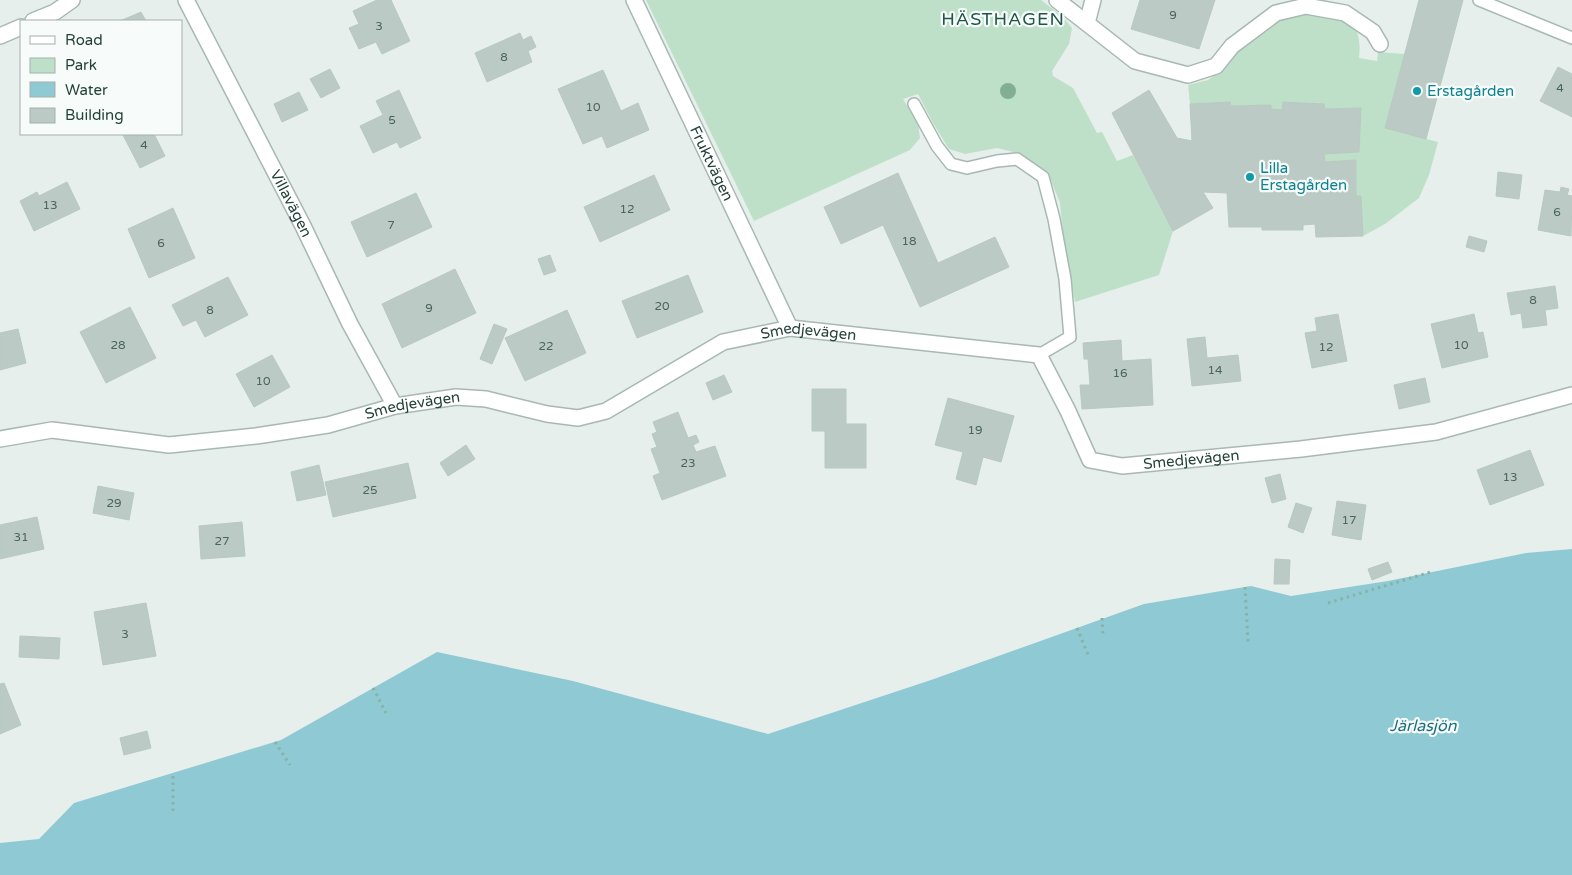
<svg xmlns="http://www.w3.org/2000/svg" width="1572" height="875" font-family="'Varela Round',sans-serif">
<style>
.green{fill:#bfe0c8}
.water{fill:#8ec9d4}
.building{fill:#bbcac4;stroke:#b8c9c2}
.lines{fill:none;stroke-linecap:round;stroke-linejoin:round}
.lane-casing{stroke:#a8b8b2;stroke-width:14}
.street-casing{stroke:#a8b8b2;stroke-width:18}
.path{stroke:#86b3a5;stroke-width:3;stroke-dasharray:2.5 4;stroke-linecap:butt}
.lane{stroke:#fff;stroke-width:11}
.street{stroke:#fff;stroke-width:15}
.tree{fill:#80af93}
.culture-dot{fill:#0f9aa8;stroke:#f7fbf9;stroke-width:2}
.labels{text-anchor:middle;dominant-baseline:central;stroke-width:4.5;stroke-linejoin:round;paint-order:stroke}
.number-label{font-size:12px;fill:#4a645c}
.culture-label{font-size:15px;fill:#0d838f;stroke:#f7fbf9;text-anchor:start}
.street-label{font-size:15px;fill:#24423a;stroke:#f7fbf9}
.water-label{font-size:16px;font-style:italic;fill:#1c6f80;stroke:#f7fbf9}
.quarter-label{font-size:18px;letter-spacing:1px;fill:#1f5548;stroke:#f7fbf9}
</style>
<rect width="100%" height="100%" fill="#e6efeb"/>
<g class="green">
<path d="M646,0H1041L1062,16L1072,28L1069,44L1052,71L1053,76L1073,88L1097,133L1102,132L1117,161L1133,155L1173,231L1159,275L1075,302L1064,242L1060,203L1050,178L1037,165L1018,153L997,148L965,154L949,149L933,123L918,94L903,99L918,124L920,138L910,150L754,221Z"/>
<path d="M1314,13C1347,17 1363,21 1359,58L1377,61L1378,52L1405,54L1385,128L1438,142L1429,175L1419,198L1385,224L1363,236L1361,196H1356V160L1325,162L1324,154L1359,152L1361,108L1325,109L1324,104L1284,102L1282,110L1271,109V105L1231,106L1230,102L1190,104L1188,85L1208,80L1219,72L1240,48L1275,22L1295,15Z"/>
</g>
<path class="water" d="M1572,549V875H0V843L39,839L74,803L281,740L437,652L573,681L768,734L931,680L1144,604L1251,586L1291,596L1388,581L1526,553Z"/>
<g class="building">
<path d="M377,0H391L410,41L382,54L376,42L359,49L349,28L359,24L353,11Z"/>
<path d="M1140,0H1215L1199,49L1131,29Z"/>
<path d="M1419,0H1463L1426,139L1385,128Z"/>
<path d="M141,12L146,21H120Z"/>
<path d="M520,33L523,40L531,36L536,47L528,51L532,62L487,82L475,53Z"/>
<path d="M1558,67L1572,74V117L1540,101Z"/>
<path d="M330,69L340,88L321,98L310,79Z"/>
<path d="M603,70L621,111L638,103L649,130L607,148L602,136L583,144L558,89Z"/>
<path d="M399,90L421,138L400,148L397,142L373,153L360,126L383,115L376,101Z"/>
<path d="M1149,90L1177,138L1192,141L1190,104L1230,102L1231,106L1271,105V109L1282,110L1283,102L1324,104L1325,109L1361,108L1359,152L1324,154L1325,162L1356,160V196H1361L1363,236L1316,237L1315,224L1303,225V230H1262V227H1229L1227,193L1203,192L1213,208L1173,231L1112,113Z"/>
<path d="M299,92L308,110L282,122L274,104Z"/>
<path d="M125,134H154L165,156L140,168L123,135Z"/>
<path d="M1498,172L1522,175L1519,199L1496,196Z"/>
<path d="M898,173L938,263L995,237L1009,267L920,307L883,225L841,244L824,207Z"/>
<path d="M654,175L670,210L600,242L584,207Z"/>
<path d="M67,182L80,209L34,231L20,201L37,192L39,196Z"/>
<path d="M1561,187L1569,189L1567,195L1572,196L1571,236L1538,230L1545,190L1560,192Z"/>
<path d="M416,193L432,227L367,257L351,222Z"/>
<path d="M173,208L195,258L149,278L128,229Z"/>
<path d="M1469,236L1487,241L1484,252L1466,247Z"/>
<path d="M550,255L556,271L544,275L538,259Z"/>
<path d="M455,269L476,313L402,348L382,304Z"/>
<path d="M688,275L703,312L637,338L622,301Z"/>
<path d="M228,277L248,315L205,337L196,320L183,326L172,305Z"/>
<path d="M1555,286L1558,308L1545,310L1547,325L1523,328L1521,313L1511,315L1507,293Z"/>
<path d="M130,307L156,358L106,383L80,332Z"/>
<path d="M567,310L586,353L525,381L505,338Z"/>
<path d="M1338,314L1347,361L1312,368L1305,333L1317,331L1315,318Z"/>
<path d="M1474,314L1478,333L1483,332L1488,357L1442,368L1431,324Z"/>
<path d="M494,324L507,329L492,364L480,359Z"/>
<path d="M18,329L26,363L0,370V333Z"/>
<path d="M1205,337L1207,358L1238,355L1241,381L1192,386L1187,339Z"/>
<path d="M1121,340L1122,361L1151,359L1153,405L1082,409L1080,385H1090L1088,359H1084L1083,343Z"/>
<path d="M272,355L290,387L254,407L236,374Z"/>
<path d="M724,375L732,392L713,400L706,383Z"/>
<path d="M1425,378L1430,402L1399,409L1394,385Z"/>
<path d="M812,389H846V424H866V468H825V431H812Z"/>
<path d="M948,398L1014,416L1001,462L983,457L976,485L956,479L963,452L935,445Z"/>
<path d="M678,412L688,438L696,435L699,442L693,445L696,452L715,446L726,476L662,500L653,476L660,473L651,449L657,447L652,434L657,432L653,422Z"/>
<path d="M466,445L475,459L448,476L440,463Z"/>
<path d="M1530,450L1544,485L1490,505L1477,470Z"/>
<path d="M408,463L416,498L333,517L325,482Z"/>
<path d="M319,465L326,495L297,501L291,472Z"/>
<path d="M1280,474L1286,499L1272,503L1265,478Z"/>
<path d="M98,486L134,493L129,520L93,513Z"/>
<path d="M1337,501L1366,505L1361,540L1332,535Z"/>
<path d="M1296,503L1312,508L1303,533L1288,527Z"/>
<path d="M37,517L44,549L0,559V525Z"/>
<path d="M242,522L245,556L201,559L199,526Z"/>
<path d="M1275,559L1290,560L1289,584H1274Z"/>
<path d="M1388,562L1392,572L1372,580L1368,569Z"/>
<path d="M146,603L156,656L103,665L94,612Z"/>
<path d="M20,636L60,638L59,659L19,657Z"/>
<path d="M4,683L21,725L0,734V684Z"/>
<path d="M147,731L151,748L124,755L120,738Z"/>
</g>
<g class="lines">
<g class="lane-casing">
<g id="lane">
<path d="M1479,0L1572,38"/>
<path d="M914,104L937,146L951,164L967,168L997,161L1017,159L1043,177L1054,219L1065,279L1070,337L1039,355"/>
</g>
</g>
<g class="street-casing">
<g id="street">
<path id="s1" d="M186,0L303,226L350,324L395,406"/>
<path id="s2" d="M634,0L790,328"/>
<path d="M1057,0L1135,61L1188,75L1216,66L1232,46L1276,13L1306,6L1345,13L1373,32L1380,44"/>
<path d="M33,21L55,12L72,0"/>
<path d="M1087,23L1093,0"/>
<path d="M0,36L21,27"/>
<path id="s3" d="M0,439L52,430L169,445L256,436L328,425L395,406L456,397L486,399L547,414L578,418L606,411L723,342L790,328L1039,355L1068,411L1090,460L1122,466L1301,449L1436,432L1572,395"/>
</g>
</g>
<g class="path">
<path d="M1245,587L1248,643"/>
<path d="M1328,603L1431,572"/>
<path d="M1102,618L1103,634"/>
<path d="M1077,628L1089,657"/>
<path d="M373,688L386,713"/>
<path d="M275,742L290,765"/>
<path d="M173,811V773"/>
</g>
<use href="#lane" class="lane"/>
<use href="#street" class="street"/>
</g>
<circle class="tree" cx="1008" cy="91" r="8"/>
<g class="culture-dot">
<circle cx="1417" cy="91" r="5"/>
<circle cx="1250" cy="177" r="5"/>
</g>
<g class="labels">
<g class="number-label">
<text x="1173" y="15">9</text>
<text x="379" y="26">3</text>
<text x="504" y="57">8</text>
<text x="1560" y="88">4</text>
<text x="593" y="107">10</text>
<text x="392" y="120">5</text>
<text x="144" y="145">4</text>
<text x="50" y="205">13</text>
<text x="627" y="209">12</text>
<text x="1557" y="212">6</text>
<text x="391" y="225">7</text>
<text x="909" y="241">18</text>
<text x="161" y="243">6</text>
<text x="1533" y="300">8</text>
<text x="662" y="306">20</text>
<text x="429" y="308">9</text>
<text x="210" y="310">8</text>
<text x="118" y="345">28</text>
<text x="1461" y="345">10</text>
<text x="546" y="346">22</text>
<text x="1326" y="347">12</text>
<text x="1215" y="370">14</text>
<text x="1120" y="373">16</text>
<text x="263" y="381">10</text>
<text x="975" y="430">19</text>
<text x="688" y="463">23</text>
<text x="1510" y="477">13</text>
<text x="370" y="490">25</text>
<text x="114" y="503">29</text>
<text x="1349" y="520">17</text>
<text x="21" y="537">31</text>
<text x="222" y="541">27</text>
<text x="125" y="634">3</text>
</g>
<g class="culture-label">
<text x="1427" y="91">Erstagården</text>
<text x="1260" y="168">Lilla<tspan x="1260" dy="17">Erstagården</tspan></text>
</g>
<g class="street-label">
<text stroke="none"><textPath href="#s2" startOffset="181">Fruktvägen</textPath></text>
<text stroke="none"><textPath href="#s1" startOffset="229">Villavägen</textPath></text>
<text stroke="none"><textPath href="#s3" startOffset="838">Smedjevägen</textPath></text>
<text stroke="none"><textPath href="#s3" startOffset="418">Smedjevägen</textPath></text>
<text stroke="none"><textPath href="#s3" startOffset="1289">Smedjevägen</textPath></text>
</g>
<g class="water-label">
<text x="1423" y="726">Järlasjön</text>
</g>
<g class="quarter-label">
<text x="1003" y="19">HÄSTHAGEN</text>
</g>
</g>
<rect x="20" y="20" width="162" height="115" fill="#f7fbf9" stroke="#a3b1ad"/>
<rect x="30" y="36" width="25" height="8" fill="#ffffff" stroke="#a3b1ad"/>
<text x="65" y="45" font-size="15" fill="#24423a">Road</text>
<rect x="30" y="58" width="25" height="15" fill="#bfe0c8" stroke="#a3b1ad"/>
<text x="65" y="70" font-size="15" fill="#24423a">Park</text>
<rect x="30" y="82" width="25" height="15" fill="#8ec9d4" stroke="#a3b1ad"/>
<text x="65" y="95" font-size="15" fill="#24423a">Water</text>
<rect x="30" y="108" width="25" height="15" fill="#bbcac4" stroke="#a3b1ad"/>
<text x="65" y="120" font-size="15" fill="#24423a">Building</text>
</svg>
